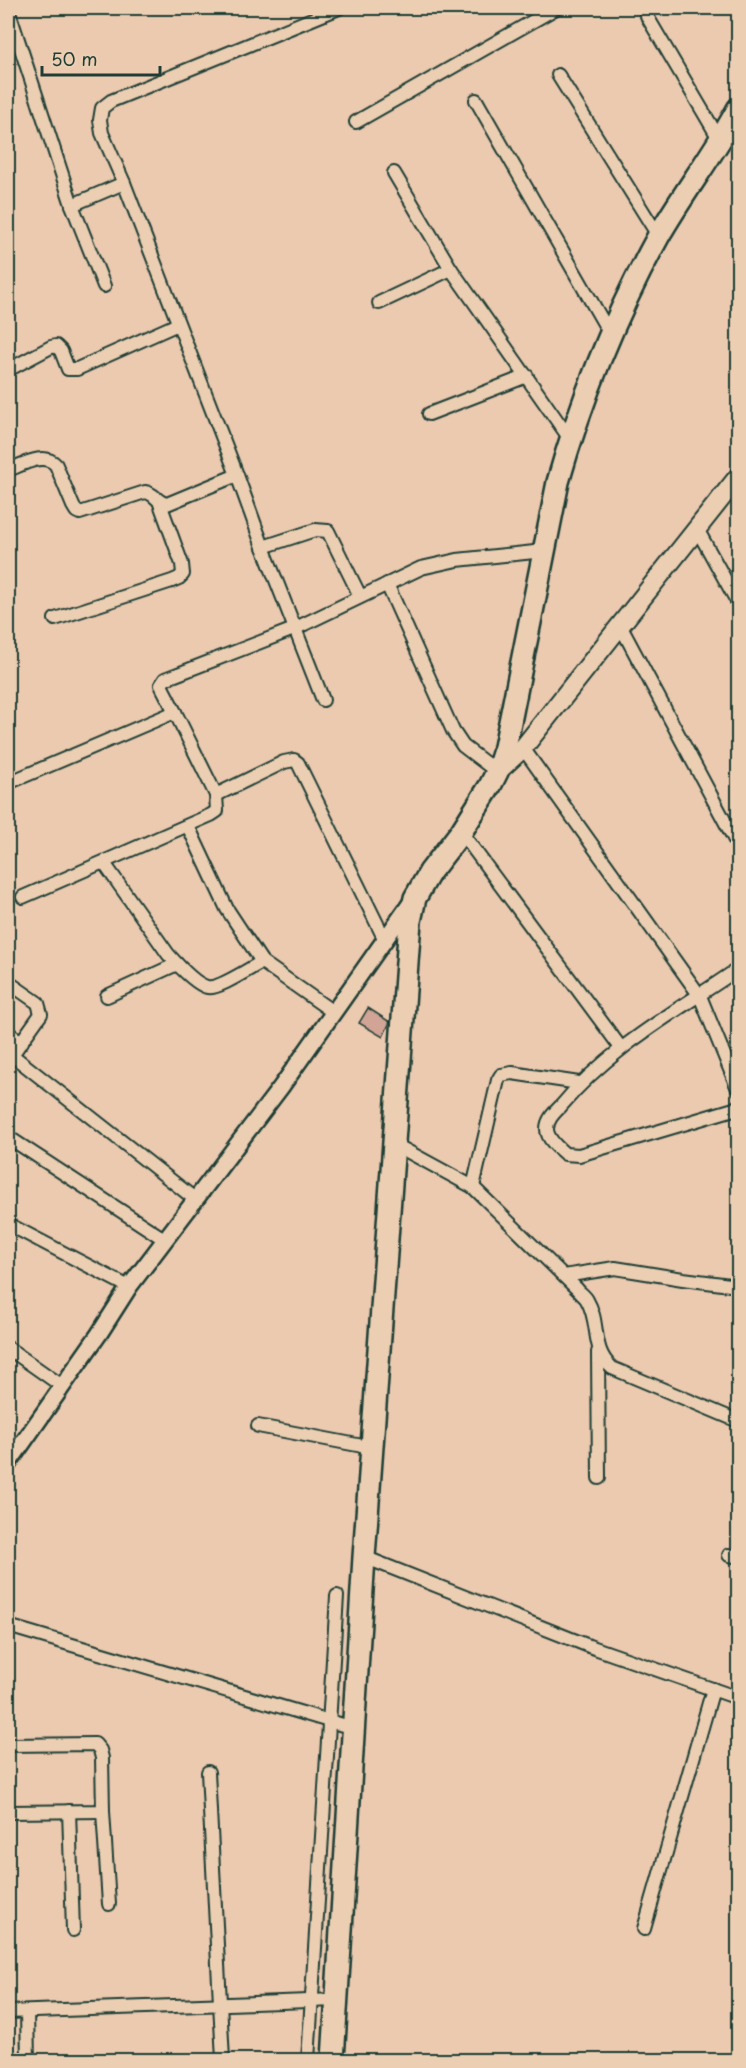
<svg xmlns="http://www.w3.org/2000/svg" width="746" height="2068" font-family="'Playpen Sans',sans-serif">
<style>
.building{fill:#d1a495;stroke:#1f3d34;stroke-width:1.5}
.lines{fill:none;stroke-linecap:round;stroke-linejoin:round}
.minor-casing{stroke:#1f3d34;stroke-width:16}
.tertiary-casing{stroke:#1f3d34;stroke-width:20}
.secondary-casing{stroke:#1f3d34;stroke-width:22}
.trunk-casing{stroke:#1f3d34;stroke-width:26}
.minor{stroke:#eccfb3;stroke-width:12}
.tertiary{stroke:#eccfb3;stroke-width:15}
.secondary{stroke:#eccfb3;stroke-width:18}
.trunk{stroke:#eccfb3;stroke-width:21}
</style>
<rect width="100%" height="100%" fill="#eccab0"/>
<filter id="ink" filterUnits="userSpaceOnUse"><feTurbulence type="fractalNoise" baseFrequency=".0167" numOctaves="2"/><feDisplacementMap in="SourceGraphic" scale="12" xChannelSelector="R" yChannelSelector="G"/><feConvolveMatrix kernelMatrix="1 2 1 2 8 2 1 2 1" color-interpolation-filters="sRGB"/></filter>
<g filter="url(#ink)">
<path class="building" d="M368,1008L390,1022L383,1037L359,1023Z"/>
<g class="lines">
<g class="minor-casing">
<g id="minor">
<path d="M339,8L111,101L102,108L100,120L102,133L124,183L237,475L263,547L315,530L328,531L360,596"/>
<path d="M644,8L648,18L721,142"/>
<path d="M8,9L72,205L104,286"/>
<path d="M558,75L659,237"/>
<path d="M476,100L610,334"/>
<path d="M356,122L556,8"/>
<path d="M394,173L451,269L570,439"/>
<path d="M72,205L124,183"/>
<path d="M379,303L451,269"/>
<path d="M8,370L51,347L56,346L61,351L68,369H77L178,324"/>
<path d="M429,414L527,376"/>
<path d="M8,470C22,465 44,451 56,465L73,506L76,511L80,513L145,492C155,493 157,503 167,504L237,475"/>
<path d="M697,529L738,603"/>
<path d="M263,547L323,700"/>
<path d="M387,584L453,731L463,746L497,772"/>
<path d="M55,619L172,581L179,578L183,574L182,564L159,501"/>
<path d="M621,627L738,846"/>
<path d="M523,748L700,996L738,1089"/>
<path d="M8,783L175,712L161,685L165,679L294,629L421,568L457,560L544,551"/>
<path d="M216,795L284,762L294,760L298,763L385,940"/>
<path d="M188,826L227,909L262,962"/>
<path d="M461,832L621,1048"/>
<path d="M104,863L168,954C176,963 195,984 207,987C218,990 250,968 262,962L333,1012"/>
<path d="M23,897L211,815L217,811L216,795L175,712"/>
<path d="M738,969C677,1011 609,1048 561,1106C555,1112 547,1119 547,1129C547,1139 558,1148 565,1154L579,1155L734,1109L738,1106"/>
<path d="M8,982L38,1003L41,1014L9,1059"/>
<path d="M107,996L177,964"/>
<path d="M8,1033L22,1042"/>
<path d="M12,1055L196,1200"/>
<path d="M8,1137L164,1239"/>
<path d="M394,1144L473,1187L577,1289C580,1293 585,1296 587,1300C601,1324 590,1348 612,1368L738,1421"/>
<path d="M473,1187L498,1080L501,1075L512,1073L579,1083"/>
<path d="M8,1224L129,1287"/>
<path d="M564,1276L615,1268L683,1279L738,1286"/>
<path d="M8,1348L62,1386"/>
<path d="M598,1352L599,1478"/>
<path d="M258,1426L373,1448"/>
<path d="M729,1555L738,1557"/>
<path d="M364,1557L589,1646L738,1698"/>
<path d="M8,1626L353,1728"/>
<path d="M8,1745L95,1744L100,1750L102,1758L103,1811L8,1812"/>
<path d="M208,1772L223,2060"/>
<path d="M69,1811L73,1930"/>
<path d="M103,1811L109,1904"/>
<path d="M644,1929L713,1689"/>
<path d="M8,2012L336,2000"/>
<path d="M27,2012L28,2060"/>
<path d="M308,2060L337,1596"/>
</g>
</g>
<g class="tertiary-casing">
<path id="tertiary" d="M8,1464L99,1334L129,1287L281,1087L410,904"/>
</g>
<g class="secondary-casing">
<path id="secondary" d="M497,772L523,748L738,477"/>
</g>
<g class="trunk-casing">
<path id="trunk" d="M333,2060L364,1557L410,921L415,898L430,872L461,832L490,786L497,772L505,747L558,482C582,397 616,314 658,237C683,193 714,154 738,109"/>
</g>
<use href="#minor" class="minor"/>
<use href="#tertiary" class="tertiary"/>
<use href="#secondary" class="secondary"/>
<use href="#trunk" class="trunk"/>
</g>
</g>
<rect width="746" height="2068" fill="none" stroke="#eccfb3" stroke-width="30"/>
<rect x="15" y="15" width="716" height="2038" fill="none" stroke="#1f3d34" stroke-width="2" filter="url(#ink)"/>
<path d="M42 66v9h118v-9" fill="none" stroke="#1f3d34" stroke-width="3"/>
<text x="51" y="66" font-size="18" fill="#1f3d34" stroke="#eccfb3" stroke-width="4.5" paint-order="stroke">50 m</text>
</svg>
